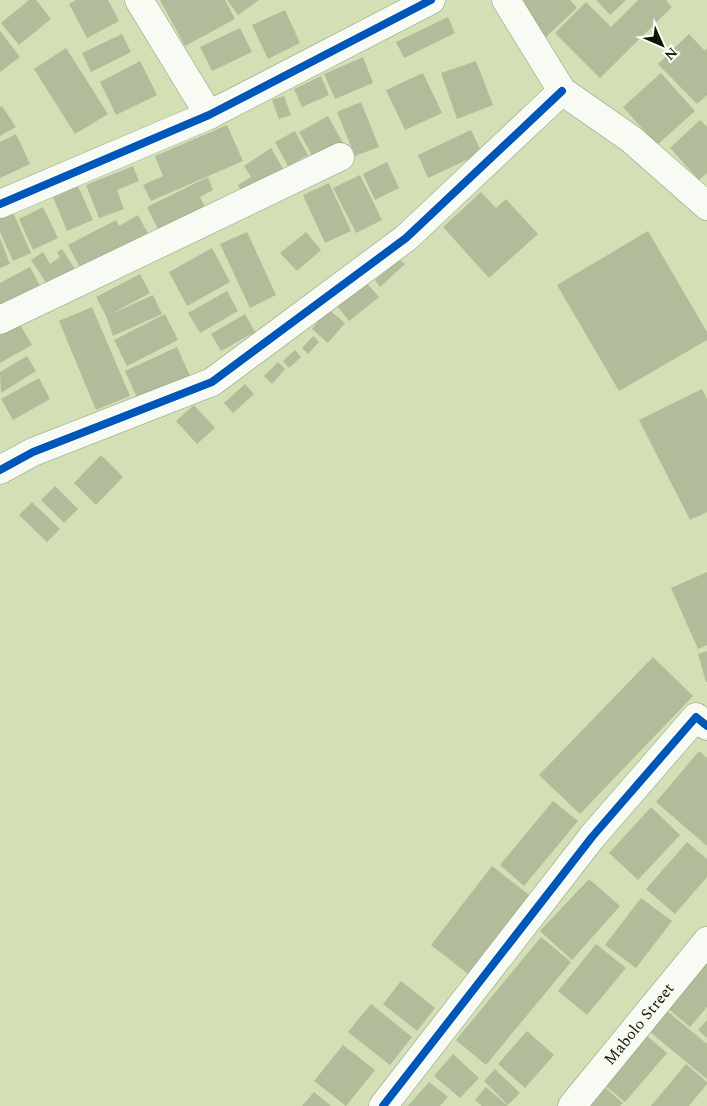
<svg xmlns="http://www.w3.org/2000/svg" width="707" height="1106" font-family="Spectral,serif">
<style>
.building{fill:#b1bc9a}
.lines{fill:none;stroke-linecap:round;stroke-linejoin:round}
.minor-casing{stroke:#929c7b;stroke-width:29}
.minor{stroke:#f8faf4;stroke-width:28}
.cycleway-casing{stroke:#fff;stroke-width:11}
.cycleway{stroke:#0057b8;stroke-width:8}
.labels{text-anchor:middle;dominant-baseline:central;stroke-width:5;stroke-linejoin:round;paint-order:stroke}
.street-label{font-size:16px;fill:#101700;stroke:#fff}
</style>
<rect width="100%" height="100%" fill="#d3e0b6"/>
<g class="building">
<path d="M29,0H36L51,19L19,45L1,23Z"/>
<path d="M76,0H108L119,21L87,38L69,4Z"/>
<path d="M160,0H225L235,19L185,46Z"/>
<path d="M227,0H259L238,15Z"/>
<path d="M510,0H570L577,8L546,37Z"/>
<path d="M596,0H626L610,15Z"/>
<path d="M638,0H666L672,7L600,78L555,33L586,2L611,27Z"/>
<path d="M285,10L300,43L268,59L252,25Z"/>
<path d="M448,17L455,33L404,58L396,42Z"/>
<path d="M240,28L252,52L212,71L200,47Z"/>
<path d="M0,31L20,57L0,72Z"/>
<path d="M122,34L131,52L91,72L82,53Z"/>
<path d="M689,34L705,51L707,48V95L697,104L658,64Z"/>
<path d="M66,48L108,114L75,134L34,69Z"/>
<path d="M363,57L373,83L335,99L324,74Z"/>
<path d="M140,61L157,95L116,115L100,82Z"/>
<path d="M476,61L493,105L457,119L441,73Z"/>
<path d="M423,73L442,113L405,130L386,90Z"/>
<path d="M661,73L695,111L657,145L623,107Z"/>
<path d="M321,76L329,95L302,107L294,89Z"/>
<path d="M284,96L291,115L279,119L272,100Z"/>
<path d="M361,102L379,147L355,156L337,112Z"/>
<path d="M2,106L16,127L0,136V107Z"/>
<path d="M328,116L343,143L314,159L299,132Z"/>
<path d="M700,120L707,127V173L699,180L670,148Z"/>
<path d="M227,125L243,161L151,201L143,185L163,176L155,156Z"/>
<path d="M471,130L482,153L428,178L418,155Z"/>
<path d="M295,131L308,155L288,166L275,142Z"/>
<path d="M16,134L30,164L0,178V142Z"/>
<path d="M271,148L285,172L245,197L238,185L251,177L244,166Z"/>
<path d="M387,162L399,188L375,200L363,174Z"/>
<path d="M133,166L139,181L117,190L124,209L99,218L86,185Z"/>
<path d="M360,175L382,220L356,233L333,188Z"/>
<path d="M208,177L213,190L200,197L207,211L160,233L147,207Z"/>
<path d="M329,183L351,231L325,243L303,195Z"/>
<path d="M78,186L93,220L67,231L53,197Z"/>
<path d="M481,192L496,208L506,199L538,234L489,278L443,227Z"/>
<path d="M43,207L58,238L33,250L19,219Z"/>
<path d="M12,210L31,253L13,261L0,232V215Z"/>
<path d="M138,215L151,239L84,275L68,245L116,220L119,226Z"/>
<path d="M648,231L707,332V340L619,391L557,285Z"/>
<path d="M247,232L276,295L250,308L220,244Z"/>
<path d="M306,232L321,250L297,271L280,253Z"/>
<path d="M0,238L10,264L0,268Z"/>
<path d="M212,248L230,282L187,306L169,272Z"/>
<path d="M62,249L75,269L49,287L31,260L43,252L50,264L60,257L57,252Z"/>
<path d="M400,260L405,264L380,287L375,280Z"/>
<path d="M30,267L40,286L0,307V283Z"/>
<path d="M140,274L150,293L109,315L153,295L162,314L113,336L106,316L96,297Z"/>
<path d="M365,281L379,297L349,321L337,306Z"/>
<path d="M227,291L238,311L200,333L188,313Z"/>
<path d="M92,307L130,396L96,410L59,321Z"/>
<path d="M328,309L345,323L328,343L312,329Z"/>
<path d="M165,314L178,340L127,366L114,340Z"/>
<path d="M245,314L255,332L221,351L211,334Z"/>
<path d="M19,323L32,345L0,363V335Z"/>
<path d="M313,336L319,342L308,354L302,348Z"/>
<path d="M177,347L190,376L138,400L125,371Z"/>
<path d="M295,350L301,357L289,368L283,361Z"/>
<path d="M27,356L36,371L1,393L0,372Z"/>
<path d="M278,362L285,369L272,384L264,376Z"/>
<path d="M39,378L50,399L13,420L1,399Z"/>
<path d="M245,384L254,394L233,413L224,403Z"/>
<path d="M702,389L707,399V512L690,520L639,420Z"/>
<path d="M194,405L215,428L197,444L176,421Z"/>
<path d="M101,455L123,477L96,505L74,483Z"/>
<path d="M55,486L78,509L64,523L41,500Z"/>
<path d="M32,502L60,529L47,542L19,515Z"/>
<path d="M707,572V645L698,649L671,588Z"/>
<path d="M707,651V682H706L698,654Z"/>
<path d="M653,657L693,696L580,814L539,775Z"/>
<path d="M699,751L707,758V846L656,802Z"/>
<path d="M553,801L578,821L524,886L500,865Z"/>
<path d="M651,807L680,835L638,880L609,853Z"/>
<path d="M687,842L707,859V877L675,914L646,889Z"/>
<path d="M492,866L529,895L468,974L431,945Z"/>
<path d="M589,879L620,906L572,960L540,931Z"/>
<path d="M641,898L672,921L636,968L605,945Z"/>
<path d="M541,937L571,962L486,1065L456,1040Z"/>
<path d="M596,944L626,968L587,1015L558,991Z"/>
<path d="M707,958V1007L690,1027L666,1007Z"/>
<path d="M401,981L435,1008L417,1031L383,1004Z"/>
<path d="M371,1004L412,1037L390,1065L348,1032Z"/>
<path d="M667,1011L707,1044V1079L650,1032Z"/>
<path d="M707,1020V1038L698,1030Z"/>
<path d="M527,1031L554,1055L525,1088L498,1064Z"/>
<path d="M645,1034L667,1053L625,1102L603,1084Z"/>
<path d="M343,1045L375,1070L346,1106L314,1081Z"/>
<path d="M453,1054L479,1078L460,1098L434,1076Z"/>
<path d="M686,1064L707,1082V1084L689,1106H651Z"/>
<path d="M495,1069L520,1093L508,1105L484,1081Z"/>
<path d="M429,1082L448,1097L440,1106H408Z"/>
<path d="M603,1086L623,1103L620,1106H586Z"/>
<path d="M486,1087L508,1106H482L475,1100Z"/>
<path d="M314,1092L331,1106H302Z"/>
</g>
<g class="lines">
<g class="minor-casing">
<g id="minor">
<path d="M139,0L209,115"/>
<path d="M506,0L562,91L631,139L707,206"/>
<path d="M0,204L209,115L431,0"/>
<path d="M0,320L340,157"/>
<path d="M0,470L33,452L212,382L406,238L562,91"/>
<path d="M383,1106L592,837L696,717L707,726"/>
<path id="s1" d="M572,1106L707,941"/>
</g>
</g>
<use href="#minor" class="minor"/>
<g class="cycleway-casing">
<g id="cycleway">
<path d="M0,204L209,115L431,0"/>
<path d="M0,470L33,452L212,382L406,238L562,91"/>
<path d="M383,1106L592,837L696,717L707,726"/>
</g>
</g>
<use href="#cycleway" class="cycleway"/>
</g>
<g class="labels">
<g class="street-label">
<text stroke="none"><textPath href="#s1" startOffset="106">Mabolo Street</textPath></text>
</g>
</g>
<g transform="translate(662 45) rotate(135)" stroke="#ffffff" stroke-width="4" paint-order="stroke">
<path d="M0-4L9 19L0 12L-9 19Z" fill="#101700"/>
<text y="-8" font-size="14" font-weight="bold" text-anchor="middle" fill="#101700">N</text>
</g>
</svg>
